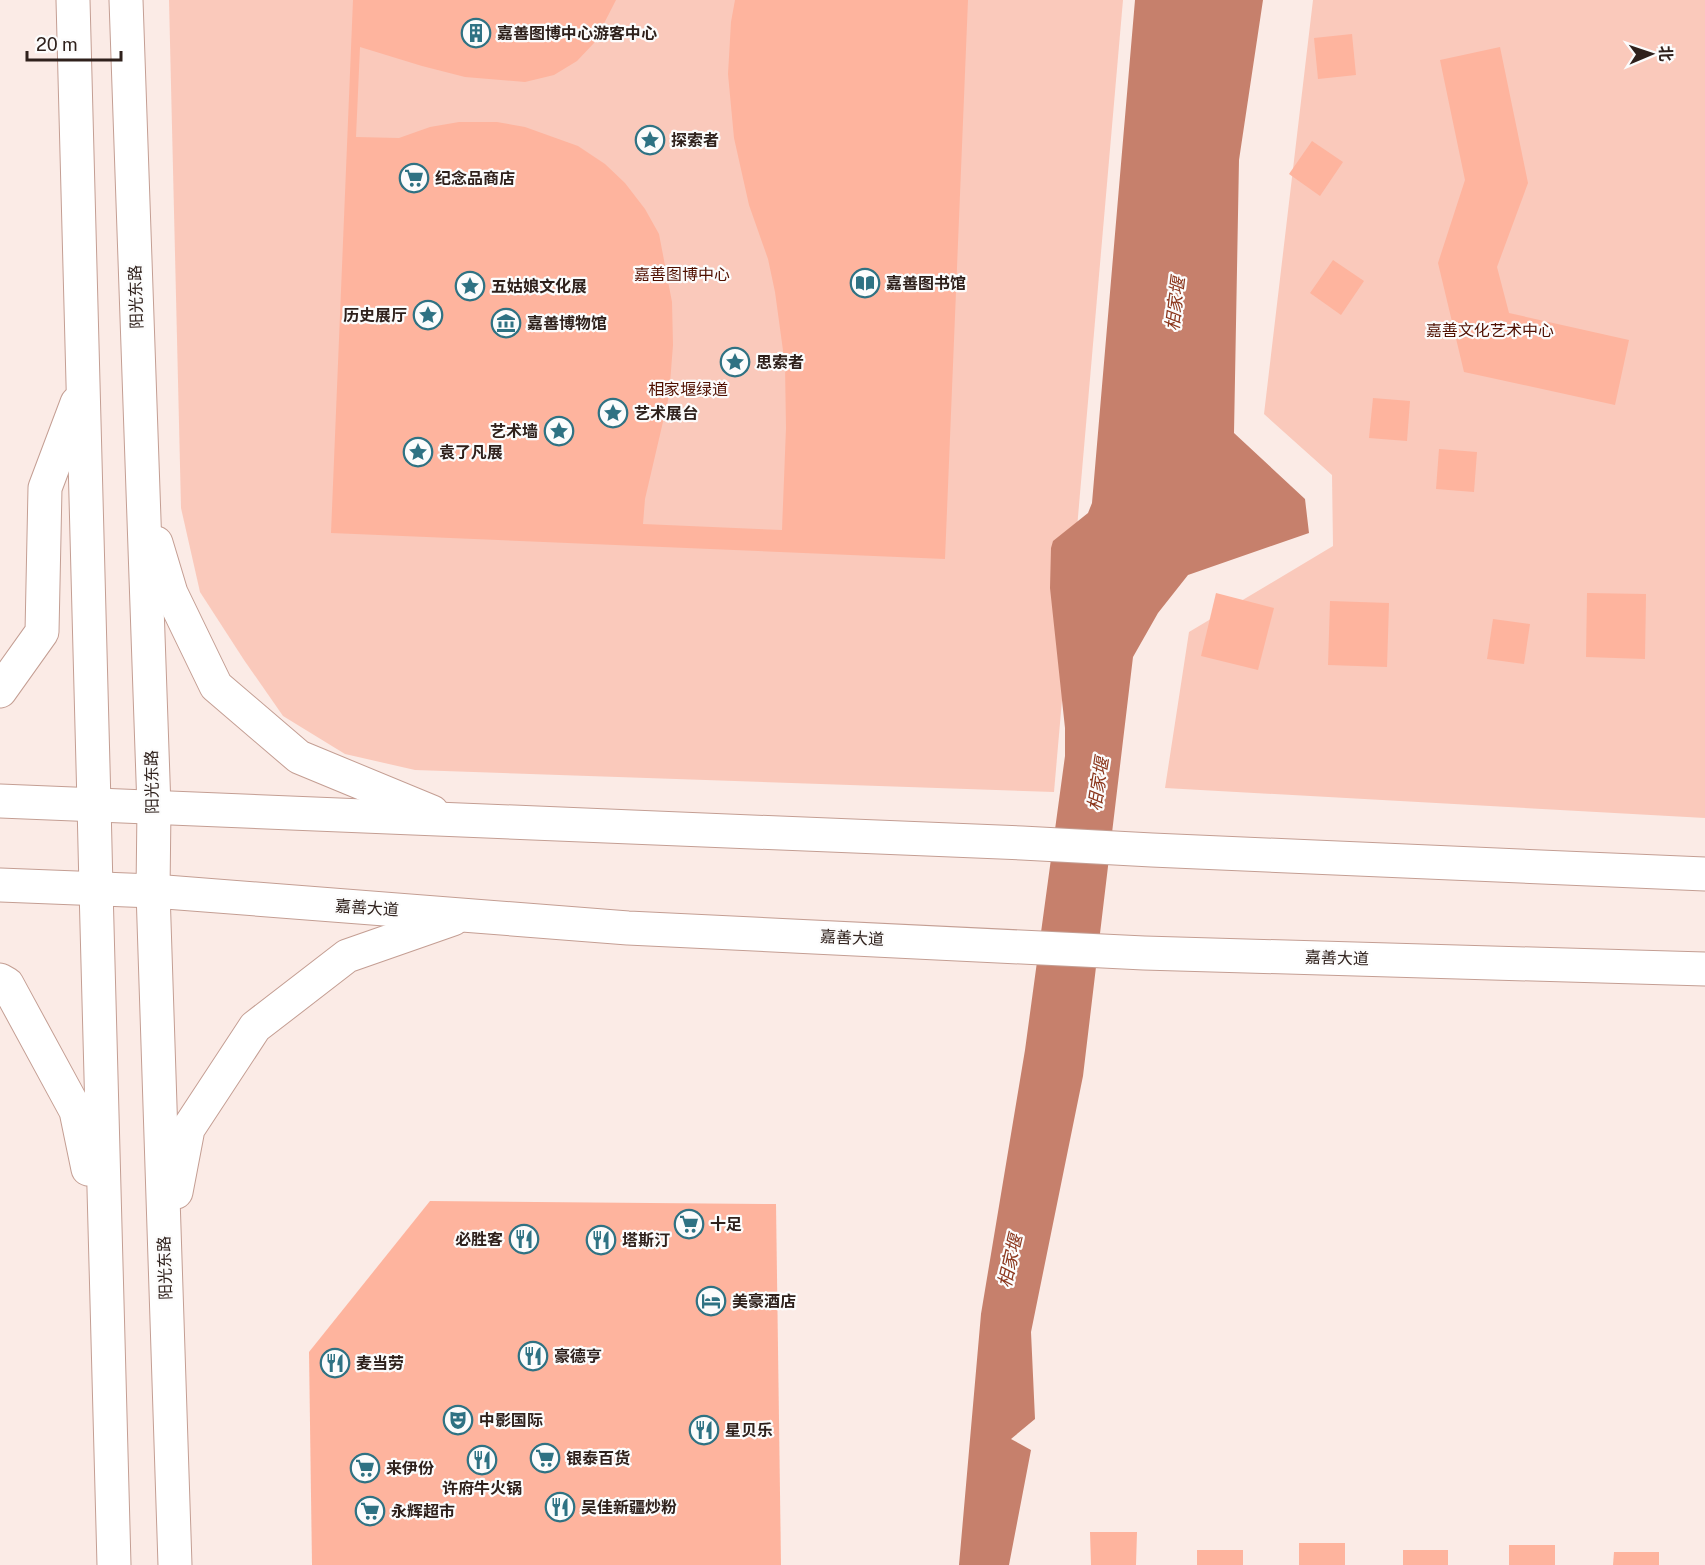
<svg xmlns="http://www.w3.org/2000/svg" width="1705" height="1565" font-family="'Public Sans','Noto Sans SC',sans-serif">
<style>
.green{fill:#fac9bb}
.water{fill:#c6806c}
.building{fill:#feb49e}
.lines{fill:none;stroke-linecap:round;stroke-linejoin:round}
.minor-casing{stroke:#c49e93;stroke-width:35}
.major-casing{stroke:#c49e93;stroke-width:35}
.minor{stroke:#fff;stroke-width:33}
.major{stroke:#fff;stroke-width:33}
.labels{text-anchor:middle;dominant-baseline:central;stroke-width:4.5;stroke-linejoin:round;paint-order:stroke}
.poi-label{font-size:16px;font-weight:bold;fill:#2f211c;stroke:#fcfcfc;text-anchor:start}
.park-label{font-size:16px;fill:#501000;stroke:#fcfcfc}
.street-label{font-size:16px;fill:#2f211c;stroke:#fcfcfc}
.water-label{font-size:18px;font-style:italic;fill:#8b361c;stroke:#fcfcfc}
</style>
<rect width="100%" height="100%" fill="#fbebe6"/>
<g class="green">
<path d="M169,0H1123L1054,792L415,770L345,754L283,716L244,660L200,592L181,508Z"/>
<path d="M1313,0H1705V818L1165,788L1189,632L1333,546L1332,475L1264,414Z"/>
</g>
<path class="water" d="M1135,0H1263L1239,160L1234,433L1305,499L1309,533L1188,575L1158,613L1133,657L1083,1076L1031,1332L1035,1419L1011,1439L1031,1450L1009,1565H959L981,1314L1025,1050L1065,756V728L1050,588L1051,548L1053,541L1088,513L1092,503Z"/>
<g class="building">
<path d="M353,0H616L594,43L577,61L554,75L525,82L465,77L422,66L360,47L356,137L399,138L430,127L459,122H497L525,127L578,146L605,164L625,183L645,209L659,234L672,302L673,345L669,396L645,499L643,524L782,530L786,428L785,365L775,292L768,259L749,205L734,138L728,74L731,22L735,0H968L945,559L331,533Z"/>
<path d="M1352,34L1356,75L1318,79L1314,38Z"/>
<path d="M1500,47L1528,183L1497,267L1509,313L1629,340L1615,405L1464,372L1438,263L1465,180L1440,60Z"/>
<path d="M1312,141L1343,162L1320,196L1289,174Z"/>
<path d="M1333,260L1364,281L1341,315L1310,293Z"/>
<path d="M1373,398L1410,401L1407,441L1369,438Z"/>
<path d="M1439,449L1477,452L1474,492L1436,489Z"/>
<path d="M1216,593L1274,608L1258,670L1201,656Z"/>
<path d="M1587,593L1646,594L1645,659L1586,657Z"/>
<path d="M1330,601L1389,603L1387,667L1328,665Z"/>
<path d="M1493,619L1530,624L1524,664L1487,659Z"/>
<path d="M430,1201L776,1204L781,1565H312L309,1352Z"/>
<path d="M1090,1532H1137L1136,1565H1091Z"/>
<rect x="1299" y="1543" width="46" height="22"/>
<rect x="1509" y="1545" width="46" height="20"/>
<rect x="1197" y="1550" width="46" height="15"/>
<rect x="1403" y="1550" width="45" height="15"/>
<path d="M1614,1552H1659V1565H1613Z"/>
</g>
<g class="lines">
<g class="minor-casing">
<path id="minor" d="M94,804L96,888"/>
</g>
<g class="major-casing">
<g id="major">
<path d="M73,0L94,804"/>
<path d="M126,0L154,808L153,891L175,1565"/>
<path d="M156,543L171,593L216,686L299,757L432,812"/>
<path d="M0,691L42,632L45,488L77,403"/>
<path d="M0,801L1022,843L1152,850L1705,874"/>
<path d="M0,885L153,891L628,928L1144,953L1705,969"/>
<path d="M96,888L114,1565"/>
<path d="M0,980L7,984L76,1111L88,1169"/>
<path d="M176,1192L188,1129L255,1027L347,956L453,919"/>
</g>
</g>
<use href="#minor" class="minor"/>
<use href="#major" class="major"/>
</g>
<defs>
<g id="building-ring" transform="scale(1.5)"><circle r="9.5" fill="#fcfcfc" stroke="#2f7283" stroke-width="1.5"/><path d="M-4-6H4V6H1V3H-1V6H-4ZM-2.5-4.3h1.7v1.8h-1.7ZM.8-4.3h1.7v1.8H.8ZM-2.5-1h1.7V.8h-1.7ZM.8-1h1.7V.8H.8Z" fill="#2f7283"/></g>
<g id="sight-ring" transform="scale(1.5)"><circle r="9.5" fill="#fcfcfc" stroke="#2f7283" stroke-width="1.5"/><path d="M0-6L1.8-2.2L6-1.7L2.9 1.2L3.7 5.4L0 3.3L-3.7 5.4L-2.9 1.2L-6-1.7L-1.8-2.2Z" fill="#2f7283"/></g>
<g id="supermarket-ring" transform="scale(1.5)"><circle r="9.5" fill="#fcfcfc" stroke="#2f7283" stroke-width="1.5"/><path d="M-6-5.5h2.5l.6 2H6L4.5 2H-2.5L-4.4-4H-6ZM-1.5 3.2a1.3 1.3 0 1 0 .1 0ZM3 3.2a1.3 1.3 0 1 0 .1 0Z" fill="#2f7283"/></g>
<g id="library-ring" transform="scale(1.5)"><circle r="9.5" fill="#fcfcfc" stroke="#2f7283" stroke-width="1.5"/><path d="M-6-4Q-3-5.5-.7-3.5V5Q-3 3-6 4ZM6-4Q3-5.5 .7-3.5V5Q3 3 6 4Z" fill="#2f7283"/></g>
<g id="museum-ring" transform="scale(1.5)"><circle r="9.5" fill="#fcfcfc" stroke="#2f7283" stroke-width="1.5"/><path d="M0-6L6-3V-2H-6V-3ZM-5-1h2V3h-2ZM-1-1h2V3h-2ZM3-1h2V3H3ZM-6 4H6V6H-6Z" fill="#2f7283"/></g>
<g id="restaurant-ring" transform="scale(1.5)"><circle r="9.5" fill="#fcfcfc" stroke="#2f7283" stroke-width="1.5"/><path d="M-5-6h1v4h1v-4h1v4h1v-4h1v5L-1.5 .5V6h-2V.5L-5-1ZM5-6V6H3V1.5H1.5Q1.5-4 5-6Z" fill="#2f7283"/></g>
<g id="hotel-ring" transform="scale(1.5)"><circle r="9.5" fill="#fcfcfc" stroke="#2f7283" stroke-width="1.5"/><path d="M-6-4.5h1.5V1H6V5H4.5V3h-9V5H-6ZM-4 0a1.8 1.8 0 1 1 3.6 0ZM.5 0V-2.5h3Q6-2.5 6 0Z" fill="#2f7283"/></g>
<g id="theatre-ring" transform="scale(1.5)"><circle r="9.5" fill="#fcfcfc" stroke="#2f7283" stroke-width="1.5"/><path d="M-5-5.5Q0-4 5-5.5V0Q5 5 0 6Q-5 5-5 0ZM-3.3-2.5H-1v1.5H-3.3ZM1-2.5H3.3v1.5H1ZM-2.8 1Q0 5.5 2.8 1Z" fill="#2f7283"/></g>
</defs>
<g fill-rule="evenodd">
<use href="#building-ring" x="476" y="33"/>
<use href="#sight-ring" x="650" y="140"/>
<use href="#supermarket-ring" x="414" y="178"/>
<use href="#library-ring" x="865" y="283"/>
<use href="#sight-ring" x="470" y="286"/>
<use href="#sight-ring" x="428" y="315"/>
<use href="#museum-ring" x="506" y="323"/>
<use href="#sight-ring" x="735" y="362"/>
<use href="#sight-ring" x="613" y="413"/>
<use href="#sight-ring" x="559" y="431"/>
<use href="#sight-ring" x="418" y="452"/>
<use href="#supermarket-ring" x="689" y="1224"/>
<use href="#restaurant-ring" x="524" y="1239"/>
<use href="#restaurant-ring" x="601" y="1240"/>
<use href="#hotel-ring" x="711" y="1301"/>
<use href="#restaurant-ring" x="533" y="1356"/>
<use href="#restaurant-ring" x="335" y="1363"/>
<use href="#theatre-ring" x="458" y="1420"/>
<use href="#restaurant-ring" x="704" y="1430"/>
<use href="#supermarket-ring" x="545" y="1458"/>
<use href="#restaurant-ring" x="482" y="1460"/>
<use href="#supermarket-ring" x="365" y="1468"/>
<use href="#restaurant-ring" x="560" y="1507"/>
<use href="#supermarket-ring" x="370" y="1511"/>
</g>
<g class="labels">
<g class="poi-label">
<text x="497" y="33">嘉善图博中心游客中心</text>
<text x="671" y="140">探索者</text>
<text x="435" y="178">纪念品商店</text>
<text x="886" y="283">嘉善图书馆</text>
<text x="491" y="286">五姑娘文化展</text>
<text x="407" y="315" text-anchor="end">历史展厅</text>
<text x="527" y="323">嘉善博物馆</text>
<text x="756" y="362">思索者</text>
<text x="634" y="413">艺术展台</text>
<text x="538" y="431" text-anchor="end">艺术墙</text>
<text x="439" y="452">袁了凡展</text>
<text x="710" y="1224">十足</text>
<text x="503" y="1239" text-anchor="end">必胜客</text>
<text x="622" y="1240">塔斯汀</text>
<text x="732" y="1301">美豪酒店</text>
<text x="554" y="1356">豪德亨</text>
<text x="356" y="1363">麦当劳</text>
<text x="479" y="1420">中影国际</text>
<text x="725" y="1430">星贝乐</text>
<text x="566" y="1458">银泰百货</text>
<text x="386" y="1468">来伊份</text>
<text x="482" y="1488" text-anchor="middle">许府牛火锅</text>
<text x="581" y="1507">吴佳新疆炒粉</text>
<text x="391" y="1511">永辉超市</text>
</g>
<g class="park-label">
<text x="682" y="274">嘉善图博中心</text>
<text x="1490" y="330">嘉善文化艺术中心</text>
<text x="688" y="389">相家堰绿道</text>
</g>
<g class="street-label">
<text transform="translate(136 297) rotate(-92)">阳光东路</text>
<text transform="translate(152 782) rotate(-91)">阳光东路</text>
<text transform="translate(367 908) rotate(4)">嘉善大道</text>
<text transform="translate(852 938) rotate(3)">嘉善大道</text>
<text transform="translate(1337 958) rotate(2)">嘉善大道</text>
<text transform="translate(165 1268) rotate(-92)">阳光东路</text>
</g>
<g class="water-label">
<text transform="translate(1175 304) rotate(-83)">相家堰</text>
<text transform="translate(1098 784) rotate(-81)">相家堰</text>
<text transform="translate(1010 1261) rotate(-77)">相家堰</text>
</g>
</g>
<g transform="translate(1651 54) rotate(88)" stroke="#fcfcfc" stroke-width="4.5" paint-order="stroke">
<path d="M0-4.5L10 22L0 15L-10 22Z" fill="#2f211c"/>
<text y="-9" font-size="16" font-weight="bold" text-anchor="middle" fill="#2f211c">北</text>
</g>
<path d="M27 51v9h94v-9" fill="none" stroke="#2f211c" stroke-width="3"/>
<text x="36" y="51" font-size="18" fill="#2f211c" stroke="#fcfcfc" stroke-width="4.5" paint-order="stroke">20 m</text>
</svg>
